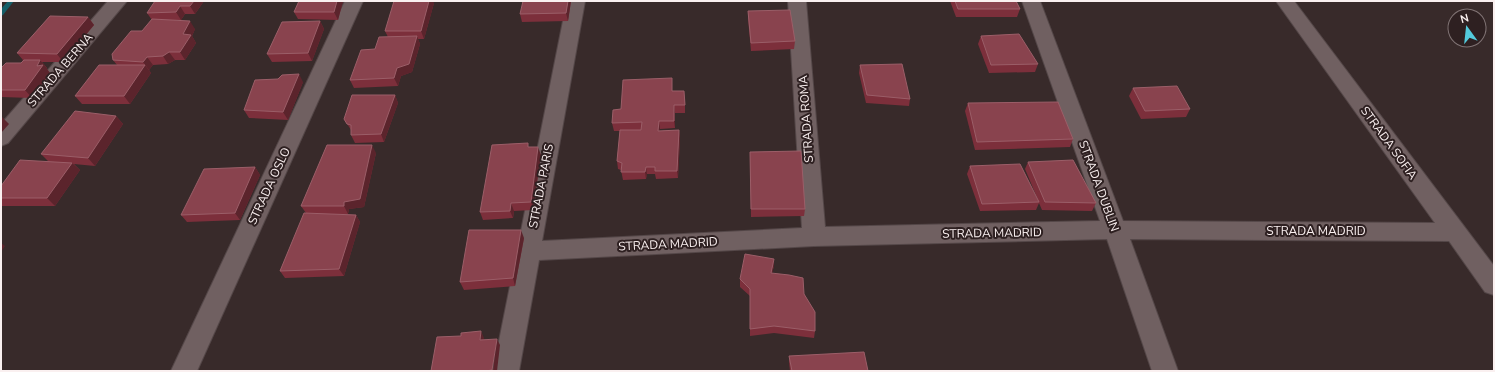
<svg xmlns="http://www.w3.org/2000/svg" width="1495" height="372" font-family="'Nunito Sans',sans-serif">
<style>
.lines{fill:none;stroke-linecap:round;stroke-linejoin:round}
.stream{fill:#165e68;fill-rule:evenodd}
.street-casing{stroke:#544748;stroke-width:2}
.street{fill:#706061;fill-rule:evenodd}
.wall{fill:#7c2f3b}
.shaded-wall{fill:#5b242c}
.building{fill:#89434e;stroke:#9b5e68}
.labels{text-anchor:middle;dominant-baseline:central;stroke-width:4;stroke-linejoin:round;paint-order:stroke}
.street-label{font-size:12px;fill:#faf0f0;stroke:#2e2021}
</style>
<rect width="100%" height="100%" fill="#382a2a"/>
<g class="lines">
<path class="stream" d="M8,1H14L3,15L1,16V9Z"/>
<g class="street-casing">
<g id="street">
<path d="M108,1H127L8,143L1,146V124Z"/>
<path d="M345,1H363L197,371H171Z"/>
<path d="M567,1H585L542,241L802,228L788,1H806L825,227L1100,221L1022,1H1040L1123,221L1435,223L1276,1H1294L1494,266V295L1485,292L1449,241L1130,239L1178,371H1152L1107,239L814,246L539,260L519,371H493Z"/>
</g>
</g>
<use href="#street" class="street"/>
</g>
<g class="wall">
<path d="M204,1L195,14H185L181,20H175L195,29L192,36L196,43L185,60H175L168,64L153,65L149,70L151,73L130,104H82L75,96L117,65L113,60L142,31L152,20L147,13Z"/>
<path d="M299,1H343L338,20L298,19L294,12Z"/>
<path d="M571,1L568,21L522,22L520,14Z"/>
<path d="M950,1H1016L1020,9L1017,17H956Z"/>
<path d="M434,3L424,39H418L420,44L412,72L401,76L398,86L354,88L350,80L375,49L388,37L385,31Z"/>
<path d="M748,11L795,41L794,49L751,51L748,19Z"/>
<path d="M88,17L94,25L63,62H42L47,68V69L50,73L32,98L1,97V68L21,63L23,60L17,53Z"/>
<path d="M320,21L324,29L312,61L272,62L267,54Z"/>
<path d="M981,36L1038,64L1035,72L989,73L978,44Z"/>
<path d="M860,65L910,99L909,106L866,103L859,73Z"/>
<path d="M672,78V91L685,99V113H675V128L660,129L659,131L679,130L680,138L678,178L656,179L655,174H647L646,179L623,180L621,170L618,169L617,161L620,131H614L612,123L621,109Z"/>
<path d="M303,82L288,120L249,118L244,110Z"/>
<path d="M1133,88L1190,109L1186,117L1141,119L1129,96Z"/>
<path d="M395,95L398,103L384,142L355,143L351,135V130L344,119Z"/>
<path d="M968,103L1073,139L1070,147L975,150L965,111Z"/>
<path d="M116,116L123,124L95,166L74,164L80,170L55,206H1V186L48,161L41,154Z"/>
<path d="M530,147L541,155L533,210L514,211L513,218L483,220L480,212Z"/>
<path d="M750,152L805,209L804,216L751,217Z"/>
<path d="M376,153L364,207L349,209L348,214H332L356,215L360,222L344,276L285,278L280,271L306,213L301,206Z"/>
<path d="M1028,162L1096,203L1092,211L1042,210L1039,203L1036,210L980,211L967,174L970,166L1038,200L1025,169Z"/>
<path d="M255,167L260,175L240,220L187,222L181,215Z"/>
<path d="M524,238L515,286L464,290L460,282Z"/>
<path d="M774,266L772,273L804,294L815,331L814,338L774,333L750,336V296L740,287V279Z"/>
<path d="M789,356L868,371H790L789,362Z"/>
</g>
<g class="shaded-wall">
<path d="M194,1H204L195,14L190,6Z"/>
<path d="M337,1H343L338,20L334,12Z"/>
<path d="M429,1H433L434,3L424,39L421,31Z"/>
<path d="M568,1H571L568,21L566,13Z"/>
<path d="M180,6L185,14L181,20L176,12Z"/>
<path d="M88,17L94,25L63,62L57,54Z"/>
<path d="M190,21L195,29L192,36L196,43L185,60L180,52L183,34Z"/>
<path d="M320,21L324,29L312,61L308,53Z"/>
<path d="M417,36L420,44L412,72L401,76L398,86L394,78L397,68Z"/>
<path d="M169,52L175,60L168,64L163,56Z"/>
<path d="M147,57L153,65L149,70L143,62Z"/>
<path d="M40,60L47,68V69L50,73L32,98L25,90Z"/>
<path d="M145,65L151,73L130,104L124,96Z"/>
<path d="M299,74L303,82L288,120L283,112Z"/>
<path d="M395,95L398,103L384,142L381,134Z"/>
<path d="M674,105L675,113V128L674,121Z"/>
<path d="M1,116L9,124L1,133Z"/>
<path d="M116,116L123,124L95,166L88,158Z"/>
<path d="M659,121L660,129L659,139L658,131Z"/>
<path d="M679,130L680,138L678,178L677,171Z"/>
<path d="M372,145L376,153L364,207L349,209L348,214L344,206V202Z"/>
<path d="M538,147L541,155L533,210L531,202Z"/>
<path d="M72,163L80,170L55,206L47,198Z"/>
<path d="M255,167L260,175L240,220L235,213Z"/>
<path d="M646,167L647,174L646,179L645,172Z"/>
<path d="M511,203L514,211L513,218L510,211Z"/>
<path d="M356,215L360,222L344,276L339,269Z"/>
<path d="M521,230L524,238L515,286L513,278Z"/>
<path d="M1,243L5,246L1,252Z"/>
<path d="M774,259V266L770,281L771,273Z"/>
<path d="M481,331L484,338L483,346L480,340Z"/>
<path d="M497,339L500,345L497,371H493Z"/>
</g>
<g class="building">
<path d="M155,1H194L190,6H180L176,12L147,13Z"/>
<path d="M299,1H337L334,12H294Z"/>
<path d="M394,1H429L421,31H385Z"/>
<path d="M523,1H568L566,13L520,14Z"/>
<path d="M955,1H1016L1020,9H958Z"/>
<path d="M790,10L795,41L751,43L748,11Z"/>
<path d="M50,16L88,17L57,54L17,53Z"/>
<path d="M152,19L190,21L183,34L191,35L180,52H169L163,56L147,57L143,62L113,60L112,54L131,31H142Z"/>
<path d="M320,21L308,53L267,54L282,22Z"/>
<path d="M1019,34L1038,64L991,65L981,36Z"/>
<path d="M417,36L409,64L397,68L394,78L350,80L361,50L375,49L379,37Z"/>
<path d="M24,60H40L37,66L43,65L25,90H1V68L6,63H21Z"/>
<path d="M902,64L910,99L867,95L860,65Z"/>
<path d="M99,65H145L124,96H75Z"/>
<path d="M299,74L283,112L244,110L255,80L278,79L282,75Z"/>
<path d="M672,78V91H684L685,105H674V121H659L658,131L679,130L677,171H655V167H646L645,172H621L622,163L617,161L620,130H641L642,122L612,123L613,110L621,109L623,80Z"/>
<path d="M1177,86L1190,109L1145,111L1133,88Z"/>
<path d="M352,95H395L381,134L351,135V125L347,124L344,119Z"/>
<path d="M1058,102L1073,139L977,142L968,103Z"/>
<path d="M75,111L116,116L88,158L41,154Z"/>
<path d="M528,143V147H538L531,202L511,203L510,211L480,212L492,145Z"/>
<path d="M327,145H372L360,199L344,202V206H301Z"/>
<path d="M801,151L805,209H751L750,152Z"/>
<path d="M20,160L72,163L47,198H1V186Z"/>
<path d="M1073,160L1096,203L1045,202L1028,162Z"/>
<path d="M1020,164L1039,202L982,204L970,166Z"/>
<path d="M255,167L235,213L181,215L204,169Z"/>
<path d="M304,213L356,215L339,269L280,271Z"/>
<path d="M469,230H521L513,278L460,282Z"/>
<path d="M745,254L774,259L771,273L789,275L803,278L804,294L815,312V331L774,326L750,329V289L740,279Z"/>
<path d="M481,331L480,340L497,339L492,370L485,371H431L437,337L461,336V333Z"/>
<path d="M864,352L868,371H792L789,356Z"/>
</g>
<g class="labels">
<g class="street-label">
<text transform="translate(60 70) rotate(-49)">STRADA BERNA</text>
<text transform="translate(806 119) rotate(-94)">STRADA ROMA</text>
<text transform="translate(1389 143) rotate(54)">STRADA SOFIA</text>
<text transform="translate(269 186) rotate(-65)">STRADA OSLO</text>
<text transform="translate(541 186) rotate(-79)">STRADA PARIS</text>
<text transform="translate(1099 186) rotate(70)">STRADA DUBLIN</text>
<text x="1316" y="231">STRADA MADRID</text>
<text transform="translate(992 233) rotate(-1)">STRADA MADRID</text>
<text transform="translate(668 244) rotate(-3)">STRADA MADRID</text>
</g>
</g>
<rect width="1495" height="372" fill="none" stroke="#faf0f0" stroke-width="4"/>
<g transform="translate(1467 28) rotate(345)"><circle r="19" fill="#2e2021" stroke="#807374"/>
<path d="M0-3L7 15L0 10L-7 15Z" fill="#53cadc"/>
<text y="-6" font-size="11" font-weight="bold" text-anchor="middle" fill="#faf0f0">N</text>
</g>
</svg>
